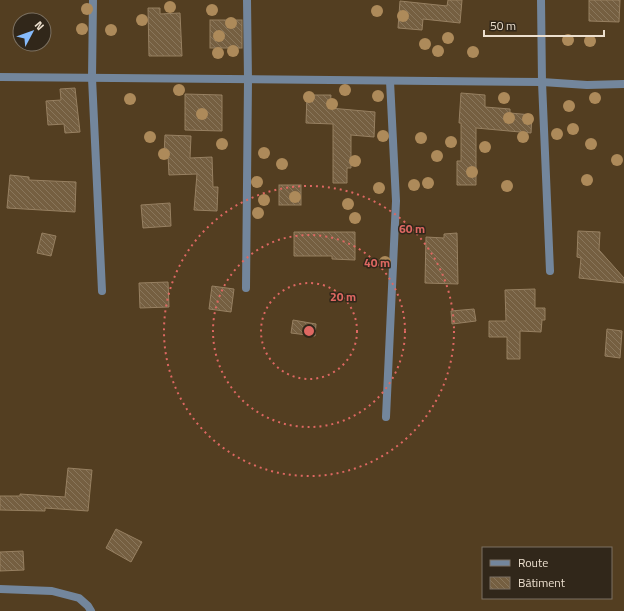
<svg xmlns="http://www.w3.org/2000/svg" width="624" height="611" font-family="'Titillium Web',sans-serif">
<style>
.building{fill:url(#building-back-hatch);stroke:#978061}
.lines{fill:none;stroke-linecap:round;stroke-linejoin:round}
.minor{stroke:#73869c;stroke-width:8}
.tree{fill:#ad8a5a}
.ring{fill:none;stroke:#de6862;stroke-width:2;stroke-dasharray:2 4}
.centre{fill:#de6862;stroke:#31271a;stroke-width:2}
.ring-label{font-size:12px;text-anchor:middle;font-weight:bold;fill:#de6862;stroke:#31271a;stroke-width:3;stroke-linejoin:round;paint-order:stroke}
</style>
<defs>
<pattern id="building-back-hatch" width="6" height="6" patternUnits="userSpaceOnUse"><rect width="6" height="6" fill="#755f41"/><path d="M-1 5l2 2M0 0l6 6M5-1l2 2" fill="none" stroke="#89765b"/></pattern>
</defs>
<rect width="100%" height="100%" fill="#533e21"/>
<g class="building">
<path d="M448,0H462L460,23L423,19L422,30L398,28L400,1L447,6Z"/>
<path d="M589,0H620L619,22L589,21Z"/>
<path d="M148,8H160V14L180,13L182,56H149Z"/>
<rect x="210" y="20" width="32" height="28"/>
<path d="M75,88L80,132L65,133L64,124L48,125L46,101L61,100L60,89Z"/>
<path d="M461,93L485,95V107L510,109V113L532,115L531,133L476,128V185H457V161H461V123H459Z"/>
<path d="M185,94L222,95V131L185,130Z"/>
<path d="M307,95H331L330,108L375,112L374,137L351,135V168H347V183H333V124L306,123Z"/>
<path d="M165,135L191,136L190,158L212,157L213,187H218L217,211L194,210L197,174L169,175L168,155H164Z"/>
<path d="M10,175L29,177V180L76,182L75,212L7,208Z"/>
<rect x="279" y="185" width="22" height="20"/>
<path d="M170,203L171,226L143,228L141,205Z"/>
<path d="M578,231L600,232L599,250L624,278V283L579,278L581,258L577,257Z"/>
<path d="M294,232H355V260L332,259V256H294Z"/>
<path d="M42,233L56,236L51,256L37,253Z"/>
<path d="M457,233L458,284L425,283L426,237L444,238V234Z"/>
<path d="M168,282L169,307L140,308L139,283Z"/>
<path d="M212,286L234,289L231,312L209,309Z"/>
<path d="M535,289V308H545V320H542L541,332L520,331V359H507V337H489V321H506L505,290Z"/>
<path d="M474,309L476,321L452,324L451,311Z"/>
<path d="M293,320L316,324L315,336L291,333Z"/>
<path d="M607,329L622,331L620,358L605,356Z"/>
<path d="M68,468L92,470L88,511L45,508V511L0,510V496H20V494L65,497Z"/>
<path d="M116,529L142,542L131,562L106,548Z"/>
<path d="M23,551L24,570L0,571V552Z"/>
</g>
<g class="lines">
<g class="minor">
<path d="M93,0L92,78L102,291"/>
<path d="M541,0L542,82L550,271"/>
<path d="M0,77L542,82L587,85L624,84"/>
<path d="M246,288L248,80L247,0"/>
<path d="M386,417L396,201L390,81"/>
<path d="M0,589L52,591L79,598L88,606L91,611"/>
</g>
</g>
<g class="tree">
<circle cx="170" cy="7" r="6"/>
<circle cx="87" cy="9" r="6"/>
<circle cx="212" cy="10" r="6"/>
<circle cx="377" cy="11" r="6"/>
<circle cx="403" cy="16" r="6"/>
<circle cx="142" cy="20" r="6"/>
<circle cx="231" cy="23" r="6"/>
<circle cx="82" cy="29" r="6"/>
<circle cx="111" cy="30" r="6"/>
<circle cx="219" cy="36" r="6"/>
<circle cx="448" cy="38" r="6"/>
<circle cx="568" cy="40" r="6"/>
<circle cx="590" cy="41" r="6"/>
<circle cx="425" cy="44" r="6"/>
<circle cx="233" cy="51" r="6"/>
<circle cx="438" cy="51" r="6"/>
<circle cx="473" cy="52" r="6"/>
<circle cx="218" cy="53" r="6"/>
<circle cx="179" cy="90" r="6"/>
<circle cx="345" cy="90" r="6"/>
<circle cx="378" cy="96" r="6"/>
<circle cx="309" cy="97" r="6"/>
<circle cx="504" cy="98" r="6"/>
<circle cx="595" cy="98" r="6"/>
<circle cx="130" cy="99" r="6"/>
<circle cx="332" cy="104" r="6"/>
<circle cx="569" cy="106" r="6"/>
<circle cx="202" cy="114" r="6"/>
<circle cx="509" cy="118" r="6"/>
<circle cx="528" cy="119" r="6"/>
<circle cx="573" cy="129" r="6"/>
<circle cx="557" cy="134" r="6"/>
<circle cx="383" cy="136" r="6"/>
<circle cx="150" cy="137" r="6"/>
<circle cx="523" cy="137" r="6"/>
<circle cx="421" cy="138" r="6"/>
<circle cx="451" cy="142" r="6"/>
<circle cx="222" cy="144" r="6"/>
<circle cx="591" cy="144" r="6"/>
<circle cx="485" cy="147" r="6"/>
<circle cx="264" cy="153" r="6"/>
<circle cx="164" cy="154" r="6"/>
<circle cx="437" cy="156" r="6"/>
<circle cx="617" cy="160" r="6"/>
<circle cx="355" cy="161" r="6"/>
<circle cx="282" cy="164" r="6"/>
<circle cx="472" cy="172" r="6"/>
<circle cx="587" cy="180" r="6"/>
<circle cx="257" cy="182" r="6"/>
<circle cx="428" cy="183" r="6"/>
<circle cx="414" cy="185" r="6"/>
<circle cx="507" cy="186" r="6"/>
<circle cx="379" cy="188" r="6"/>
<circle cx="295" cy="197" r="6"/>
<circle cx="264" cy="200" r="6"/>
<circle cx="348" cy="204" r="6"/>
<circle cx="258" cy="213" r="6"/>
<circle cx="355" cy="218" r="6"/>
<circle cx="385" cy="262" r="6"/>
</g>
<g class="ring">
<circle cx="309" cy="331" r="48"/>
<circle cx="309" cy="331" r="96"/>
<circle cx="309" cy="331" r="145"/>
</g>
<circle cx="309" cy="331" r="6" class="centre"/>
<g class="ring-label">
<text x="412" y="233">60 m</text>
<text x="377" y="267">40 m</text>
<text x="343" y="301">20 m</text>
</g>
<rect x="482" y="547" width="130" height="52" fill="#31271a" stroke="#7c7162"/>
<rect x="490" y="560" width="20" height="6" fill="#73869c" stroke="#7c7162"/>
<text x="518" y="567" font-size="12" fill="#ede0cf">Route</text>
<rect x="490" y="577" width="20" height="12" fill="url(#building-back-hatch)" stroke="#7c7162"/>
<text x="518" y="587" font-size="12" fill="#ede0cf">Bâtiment</text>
<g transform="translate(32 32) rotate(49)"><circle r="19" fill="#31271a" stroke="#7c7162"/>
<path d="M0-3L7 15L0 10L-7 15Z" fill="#87bbfb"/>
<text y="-6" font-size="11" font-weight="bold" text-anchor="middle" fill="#ede0cf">N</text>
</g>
<path d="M484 30v6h120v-6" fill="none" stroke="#ede0cf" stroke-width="2"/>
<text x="490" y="30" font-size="12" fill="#ede0cf" stroke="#31271a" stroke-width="3" paint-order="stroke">50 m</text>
</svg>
